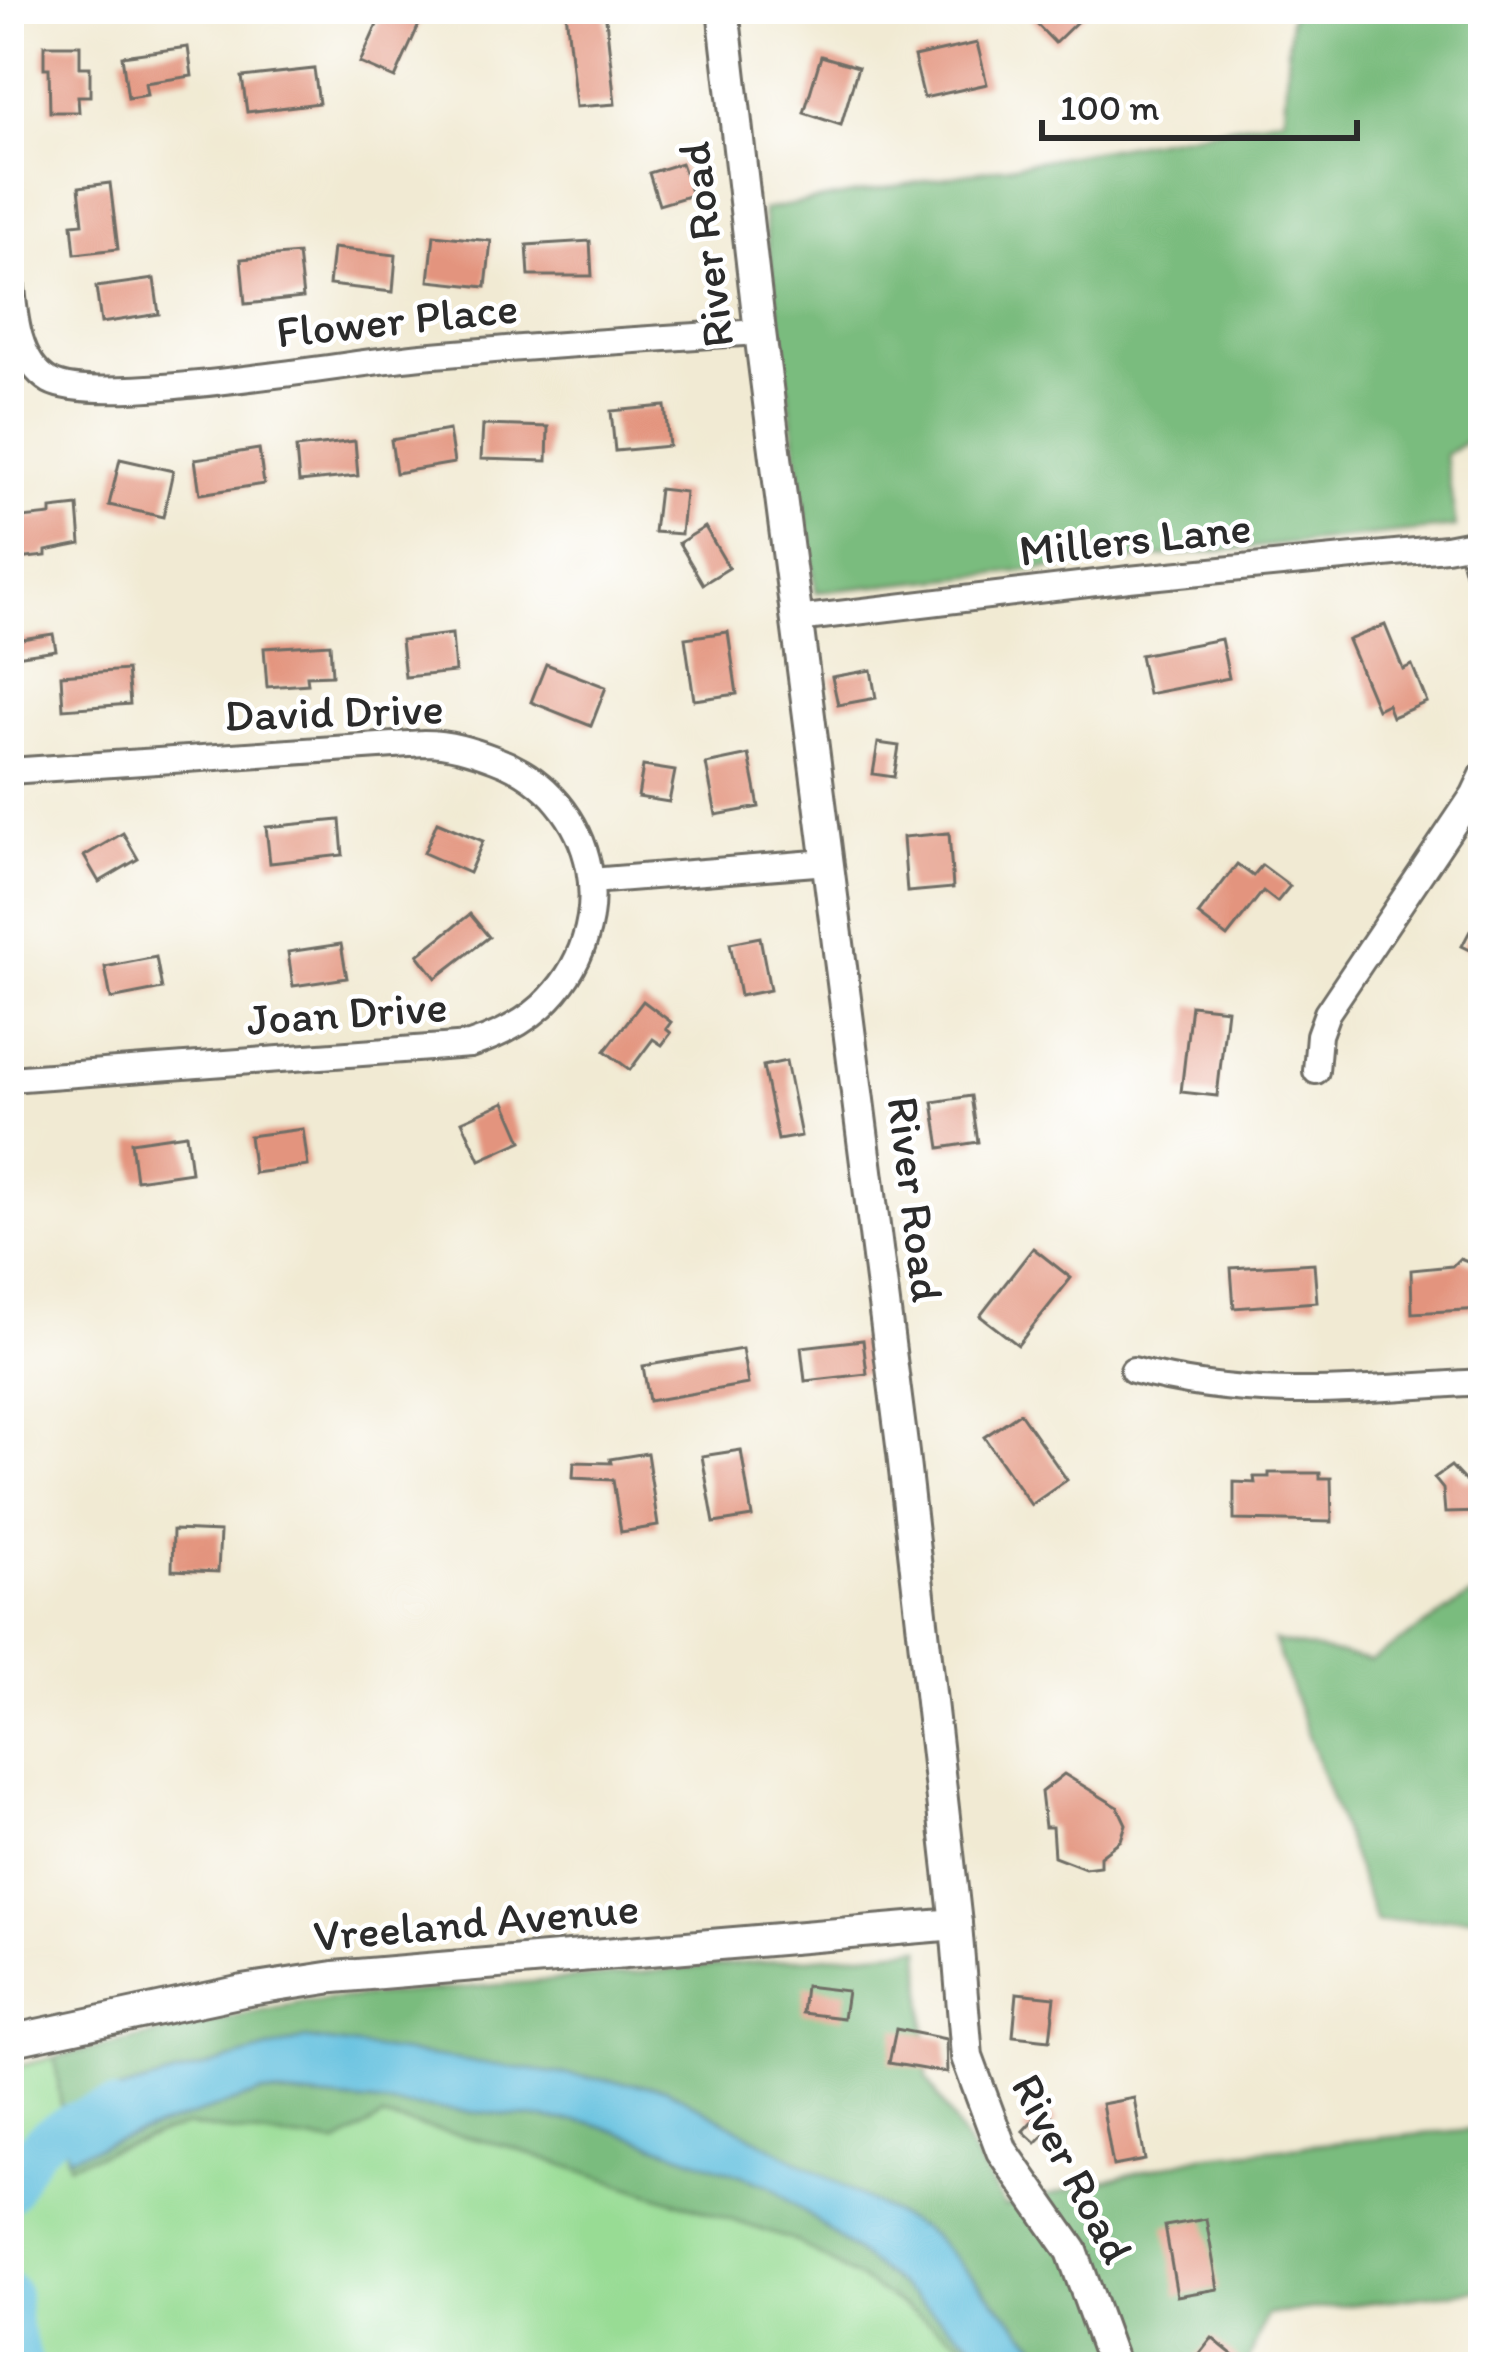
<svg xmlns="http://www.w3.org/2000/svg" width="1492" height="2376" font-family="Itim,sans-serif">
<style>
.green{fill:#98dc94;stroke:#628460;stroke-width:3}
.forest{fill:#7abc7e;stroke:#527454;stroke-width:3}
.water{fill:#60bfde;stroke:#467584;stroke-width:3}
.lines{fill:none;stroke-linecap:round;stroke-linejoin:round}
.river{stroke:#60bfde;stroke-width:39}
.building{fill:#e3947e}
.minor-casing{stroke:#706e66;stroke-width:30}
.tertiary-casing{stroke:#706e66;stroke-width:36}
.minor{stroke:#fff;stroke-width:24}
.tertiary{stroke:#fff;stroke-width:30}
.labels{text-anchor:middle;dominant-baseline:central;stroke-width:9;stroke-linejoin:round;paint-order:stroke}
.street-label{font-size:45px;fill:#2b2b2b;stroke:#fff}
</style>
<rect width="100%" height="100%" fill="#fff"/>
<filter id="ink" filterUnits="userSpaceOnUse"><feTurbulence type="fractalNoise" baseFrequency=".00833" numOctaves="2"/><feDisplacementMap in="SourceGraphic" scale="24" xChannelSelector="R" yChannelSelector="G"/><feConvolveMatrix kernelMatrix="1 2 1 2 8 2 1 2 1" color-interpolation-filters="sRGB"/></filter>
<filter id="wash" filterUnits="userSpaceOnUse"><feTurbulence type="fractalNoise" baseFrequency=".004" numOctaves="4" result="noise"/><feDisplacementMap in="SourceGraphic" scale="48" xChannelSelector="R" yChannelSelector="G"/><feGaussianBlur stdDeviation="2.7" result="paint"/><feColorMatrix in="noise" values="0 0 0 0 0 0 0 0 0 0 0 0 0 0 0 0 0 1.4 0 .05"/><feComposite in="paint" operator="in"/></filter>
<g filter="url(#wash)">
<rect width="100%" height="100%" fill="#f1ead3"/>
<path class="green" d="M55,2057L69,2164L186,2126L338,2144L382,2118L507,2146L796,2241L974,2349L989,2367H9V2069Z"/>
<g class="forest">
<path d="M1301,9H1483V429L1445,455L1456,527L816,592L763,210L1284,117L1290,17Z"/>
<path d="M1469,1597L1483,1598V1916L1376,1922L1274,1641L1371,1661Z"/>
<path d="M921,1948L927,2078L1005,2207L1202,2156L1483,2128V2289L1267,2315L1246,2367H1059L932,2235L665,2089L305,2039L61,2107L55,2057L304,2002Z"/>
<path d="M262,2093L592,2123L770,2185L1004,2367H989L974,2349L796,2241L507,2146L382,2118L338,2144L186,2126L69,2164L67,2157Z"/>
</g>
<path class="water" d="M305,2039L665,2088L932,2235L1059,2367H1004L770,2185L592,2123L262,2093L67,2157L61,2107Z"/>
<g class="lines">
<g class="river">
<path d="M9,2193C34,2138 54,2126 110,2109"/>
<path d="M9,2293L11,2325L24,2367"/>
</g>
</g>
<g id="blocks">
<g class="building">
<path d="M384,9H426L395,78L360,63Z"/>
<path d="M588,9H605L615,104L576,107L566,11Z"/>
<path d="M1022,9H1090L1055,43Z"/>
<path d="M977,43L987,84L924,98L914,57Z"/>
<path d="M44,45H80V67H90V96H78L79,112H50L49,68H44Z"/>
<path d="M188,47L192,76L145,83L147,95L128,98L122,56Z"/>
<path d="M821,56L858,67L841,125L804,113Z"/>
<path d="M314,69L319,103L247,112L242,77Z"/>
<path d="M681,163L692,195L659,205L649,173Z"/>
<path d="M110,183L118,249L75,254L72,224L83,223L79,187Z"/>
<path d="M434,235L491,241L486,287L429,281Z"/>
<path d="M590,241L592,276H529L527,245Z"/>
<path d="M333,248L396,255L393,292L329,285Z"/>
<path d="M298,254L303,298L245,304L241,259Z"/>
<path d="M154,279L159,314L101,323L96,287Z"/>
<path d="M665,406L669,446L615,451L611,411Z"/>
<path d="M483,425L548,427L547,461L481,459Z"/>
<path d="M449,430L454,463L396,473L391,440Z"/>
<path d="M355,441L358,476L299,482L296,448Z"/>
<path d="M259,449L264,484L200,494L195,459Z"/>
<path d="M120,459L173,471L163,517L109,505Z"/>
<path d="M659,489L685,492L681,534L654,532Z"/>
<path d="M78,506L81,544L46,551V556L17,559L13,519L51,515V509Z"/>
<path d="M705,527L729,568L703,584L679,543Z"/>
<path d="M1385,625L1403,669L1412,665L1427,702L1392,717L1387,704L1377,709L1348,640Z"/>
<path d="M728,632L737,694L694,700L685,638Z"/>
<path d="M53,634L56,650L9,657V641Z"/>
<path d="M452,634L455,672L405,677L401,640Z"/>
<path d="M1221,639L1229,678L1148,694L1140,655Z"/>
<path d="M330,644L332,675L307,676L308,684L267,687L264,648Z"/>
<path d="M546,664L606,687L591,726L531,702Z"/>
<path d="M127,670L130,704L63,709L61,675Z"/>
<path d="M871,670L876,698L838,705L832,677Z"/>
<path d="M878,743L899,746L894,777L873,774Z"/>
<path d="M749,755L759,807L716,815L706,764Z"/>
<path d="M643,766L675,771L669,802L638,797Z"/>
<path d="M340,820L343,855L270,863L266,827Z"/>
<path d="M437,822L483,841L469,873L424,853Z"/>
<path d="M123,833L138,859L99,882L84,856Z"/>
<path d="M949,833L953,888L907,892L903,837Z"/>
<path d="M1237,864L1253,876L1262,865L1290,886L1277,902L1263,891L1227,937L1198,915Z"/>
<path d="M1483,906V956L1462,946Z"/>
<path d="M470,914L489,937L436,978L418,955Z"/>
<path d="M760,937L770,990L740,996L730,943Z"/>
<path d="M341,944L347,978L293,986L288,952Z"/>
<path d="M156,957L162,989L111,999L105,967Z"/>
<path d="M643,1001L671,1022L666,1029L671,1033L662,1045L653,1039L630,1070L605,1051Z"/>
<path d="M1191,1005L1227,1009L1217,1096L1181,1092Z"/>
<path d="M786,1061L801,1136L778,1140L763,1066Z"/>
<path d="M971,1096L978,1142L940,1148L933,1102Z"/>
<path d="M505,1102L522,1141L480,1160L462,1121Z"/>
<path d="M303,1129L308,1166L254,1173L249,1136Z"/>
<path d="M186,1134L191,1172L136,1180L131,1142Z"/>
<path d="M1033,1248L1071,1278L1018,1345L980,1316Z"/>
<path d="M1460,1258L1483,1267V1309L1412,1313L1411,1270L1452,1266Z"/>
<path d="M1314,1263L1317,1302L1234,1308L1231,1268Z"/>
<path d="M863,1340L867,1374L805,1381L801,1347Z"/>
<path d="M742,1349L748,1384L649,1401L643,1366Z"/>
<path d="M1020,1413L1067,1480L1031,1505L984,1437Z"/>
<path d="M741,1450L752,1517L714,1523L702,1456Z"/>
<path d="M647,1453L658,1526L621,1532L613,1480L573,1478L574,1462L611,1463L610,1459Z"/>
<path d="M1451,1466L1465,1481L1483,1479V1512L1445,1513L1443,1489L1434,1478Z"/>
<path d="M1269,1473H1320V1478H1331L1332,1522L1234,1520V1482L1255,1483L1254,1477H1269Z"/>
<path d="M173,1530L220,1532L218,1572L172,1570Z"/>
<path d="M1064,1774L1118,1807L1126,1824L1121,1840L1100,1856V1866L1085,1868L1054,1856L1052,1827H1045L1041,1792Z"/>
<path d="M805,1986L847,1991L843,2018L802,2013Z"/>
<path d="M1017,1993L1055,1997L1050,2040L1013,2036Z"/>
<path d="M896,2029L946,2039L947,2073L889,2063Z"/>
<path d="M1134,2098L1145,2160L1113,2166L1102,2104Z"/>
<path d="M1044,2108L1057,2121L1036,2143L1023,2131Z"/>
<path d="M1206,2219L1218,2289L1177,2296L1165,2226Z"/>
<path d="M1212,2338L1248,2367H1189Z"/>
</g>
</g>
</g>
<g filter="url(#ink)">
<use href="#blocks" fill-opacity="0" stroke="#706e66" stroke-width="3"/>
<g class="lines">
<g class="minor-casing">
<g id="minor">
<path d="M9,255C14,295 11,358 50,381C98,408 352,362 422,356C534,346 647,339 760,332"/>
<path d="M1471,544L1483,589"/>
<path d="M797,619L1129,579L1446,548L1483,541"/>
<path d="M9,771L424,743C449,743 471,750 495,759C600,798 625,929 542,1006C521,1025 497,1036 470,1045L9,1079"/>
<path d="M591,881L828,862"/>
<path d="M1316,1071L1319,1035L1327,1013L1474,794L1483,775"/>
<path d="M1133,1370C1253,1403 1360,1389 1483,1382"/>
</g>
</g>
<g class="tertiary-casing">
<g id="tertiary">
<path d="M723,9L760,332L903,1453L956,1924L967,2057L1002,2151L1072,2251L1114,2367"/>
<path d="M9,2041L243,1991L334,1977L956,1924"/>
</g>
</g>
<use href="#minor" class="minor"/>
<use href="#tertiary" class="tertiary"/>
</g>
</g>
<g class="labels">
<g class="street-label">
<text transform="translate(705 245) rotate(-97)">River Road</text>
<text transform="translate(397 319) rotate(-6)">Flower Place</text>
<text transform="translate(1135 538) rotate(-6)">Millers Lane</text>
<text transform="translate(334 711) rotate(-2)">David Drive</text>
<text transform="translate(347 1012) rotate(-4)">Joan Drive</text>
<text transform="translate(916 1199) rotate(83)">River Road</text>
<text transform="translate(476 1921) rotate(-5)">Vreeland Avenue</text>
<text transform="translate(1073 2168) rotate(62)">River Road</text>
</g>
</g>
<rect width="1492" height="2376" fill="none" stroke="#fff" stroke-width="48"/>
<path d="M1042 120v18h315v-18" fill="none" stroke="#2b2b2b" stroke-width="6"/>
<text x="1060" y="120" font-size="36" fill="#2b2b2b" stroke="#ffffff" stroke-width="9" paint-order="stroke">100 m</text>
</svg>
